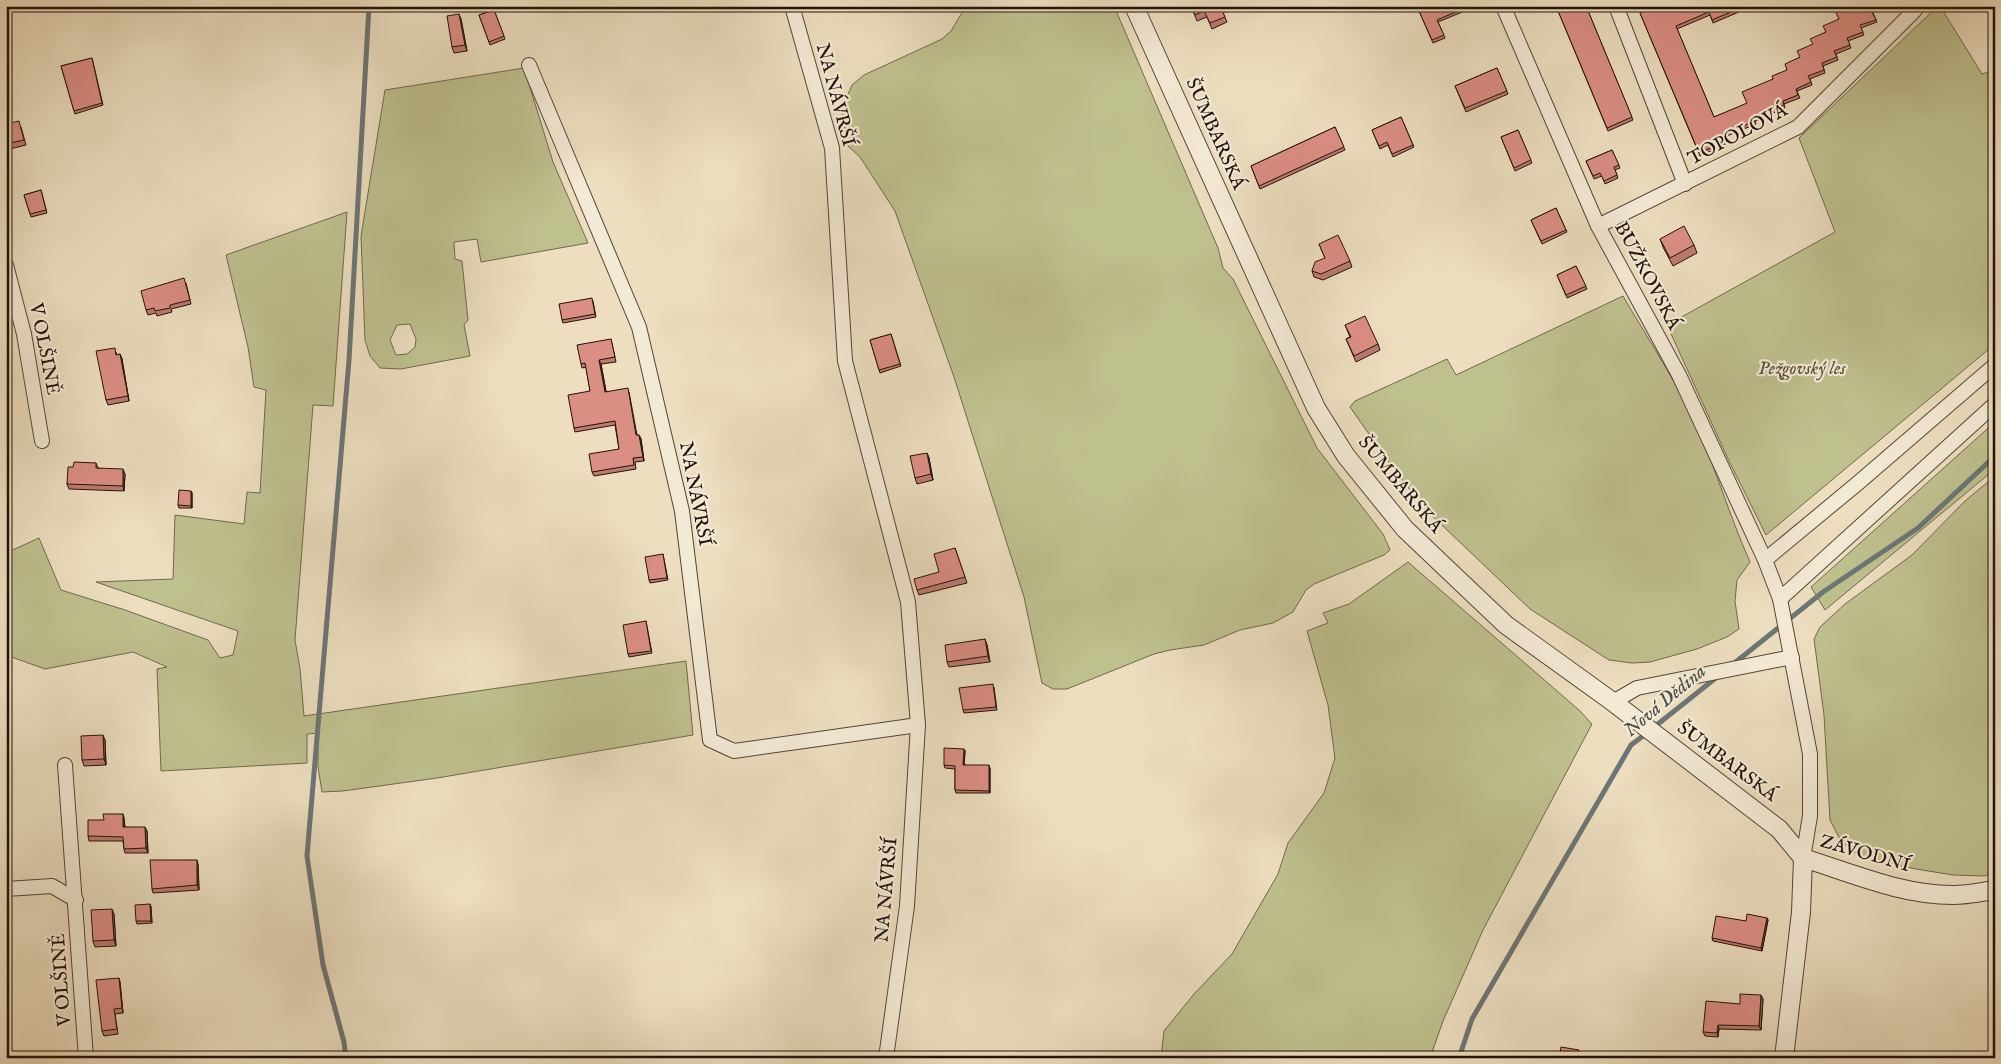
<svg xmlns="http://www.w3.org/2000/svg" width="2001" height="1064" font-family="'IM FELL English',serif">
<style>
.green{fill:#bec08e;stroke:#70694c;fill-rule:evenodd}
.lines{fill:none;stroke-linecap:round;stroke-linejoin:round}
.stream{stroke:#6c7676;stroke-width:5}
.minor-casing{stroke:#544538;stroke-width:16}
.tertiary-casing{stroke:#544538;stroke-width:20}
.minor{stroke:#f3ead5;stroke-width:14}
.tertiary{stroke:#f3ead5;stroke-width:18}
.wall{fill:#bc7a72;stroke:#22120b}
.shaded-wall{fill:#99635c;stroke:#22120b}
.building{fill:#db8e84;stroke:#22120b}
.labels{text-anchor:middle;dominant-baseline:central;stroke-width:4.5;stroke-linejoin:round;paint-order:stroke}
.street-label{font-size:19px;fill:#22120b;stroke:#f3ead5}
.park-label{font-size:19px;font-style:italic;fill:#594f39;stroke:#f3ead5}
.water-label{font-size:20px;font-style:italic;fill:#4d4c49;stroke:#f3ead5}
</style>
<rect width="100%" height="100%" fill="#ecdebf"/>
<filter id="stains"><feTurbulence type="fractalNoise" baseFrequency=".004" numOctaves="4"/><feColorMatrix values="0 0 0 0 .2 0 0 0 0 .09 0 0 0 0 .02 0 0 0 .5 -.17"/></filter>
<radialGradient id="worn" r=".72"><stop offset=".6" stop-color="#630" stop-opacity="0"/><stop offset="1" stop-color="#630" stop-opacity=".3"/></radialGradient>
<g class="green">
<path d="M966,6H1114L1218,248L1223,268L1233,279L1317,448L1383,534L1390,550L1384,555L1314,584L1306,590L1293,612L1273,623L1240,630L1204,645L1170,650L1154,654L1067,689H1053L1042,683L1024,597L954,377L895,211L860,157L848,146L842,118L845,101L852,85L864,75L942,39L951,31Z"/>
<path d="M1938,6H1940L1982,74L1995,70V344L1766,535L1729,461L1667,325L1835,232L1799,138Z"/>
<path d="M524,68L553,162L588,243L481,262L477,239L454,242L455,259L462,261L468,320L464,325L470,356L401,369L380,368L370,356L365,340L361,236L385,90ZM410,324L416,339L415,347L407,354L396,355L390,340L397,325Z"/>
<path d="M347,212L333,406L313,405L295,640L300,669L304,716L686,661L693,735L437,778L343,791L322,792L318,767V733L307,734V763L161,771L157,669L167,667L133,652L45,669L6,655V553L39,538L61,590L125,610L208,640L220,658L233,655L238,631L96,582L173,579L175,515L244,524L247,492L260,493L266,390L254,387L248,347L226,255Z"/>
<path d="M1623,296C1645,334 1671,373 1690,413C1714,461 1728,513 1750,562L1737,580L1735,601L1739,629L1727,637L1697,649L1650,662L1632,663L1609,660L1530,609L1424,508L1390,464L1350,407L1355,401L1447,359L1456,375Z"/>
<path d="M1995,422V469L1825,610L1811,587Z"/>
<path d="M1995,476V873L1984,876L1953,875L1916,869L1873,860L1856,854L1841,841L1830,820L1824,715L1814,639L1820,627L1845,604L1912,555L1965,501Z"/>
<path d="M1408,562L1579,710L1592,724L1483,930L1443,1021L1430,1058H1161L1164,1031L1194,994L1232,954L1278,874L1288,843L1324,793L1335,758L1328,705L1307,631L1328,623L1323,613L1349,604Z"/>
</g>
<g class="lines">
<g class="stream">
<path d="M1732,665L1823,592L1918,528L1995,456"/>
<path d="M1653,728L1717,677"/>
<path d="M346,1058L344,1042L323,965L307,856L349,360L369,6"/>
<path d="M1459,1058L1472,1019L1631,745L1647,733"/>
</g>
<g class="minor-casing">
<g id="minor">
<path d="M792,6L832,148L845,361L908,602L918,725L907,906L886,1058"/>
<path d="M1503,6L1598,226L1679,375L1765,560L1780,599L1810,754V816L1803,858"/>
<path d="M1616,6L1685,184"/>
<path d="M529,65L639,327L682,511L710,740L734,751L918,725"/>
<path d="M1598,226L1798,127L1915,10L1916,6"/>
<path d="M6,265L24,334L42,441"/>
<path d="M1765,560L1858,483L1995,365"/>
<path d="M1780,599L1995,404"/>
<path d="M1613,702L1637,688L1792,657"/>
<path d="M65,765L86,1058"/>
<path d="M6,889L52,886L76,900"/>
</g>
</g>
<g class="tertiary-casing">
<g id="tertiary">
<path d="M1134,6L1316,408L1346,456L1405,529L1506,625L1613,702L1779,829L1803,858"/>
<path d="M1803,858C1852,873 1901,895 1953,895C1967,895 1981,892 1995,890"/>
<path d="M1784,1058L1801,912L1803,858"/>
</g>
</g>
<use href="#minor" class="minor"/>
<use href="#tertiary" class="tertiary"/>
</g>
<g class="wall">
<path d="M1191,6H1224L1226,12L1223,13L1227,22L1212,29L1207,17L1197,21Z"/>
<path d="M1431,6H1471L1472,8L1438,22L1445,38L1433,43L1419,11Z"/>
<path d="M1556,6H1586L1633,120L1608,131Z"/>
<path d="M1673,6H1753L1713,23L1710,15L1677,29L1714,117L1747,104L1773,79L1787,70L1851,6H1889L1873,13L1877,22L1861,28L1864,35L1848,41L1851,48L1836,54L1838,60L1823,66L1825,73L1810,79L1812,85L1797,91L1800,98L1784,104L1785,108L1755,121L1756,124L1722,138L1725,145L1700,156L1640,13L1669,8Z"/>
<path d="M494,10L505,39L490,45L479,15Z"/>
<path d="M461,19L467,51L454,53L452,47Z"/>
<path d="M92,58L103,105L75,114L61,66Z"/>
<path d="M1497,68L1508,94L1466,112L1455,86Z"/>
<path d="M1401,117L1414,147L1393,157L1388,145L1380,149L1372,130Z"/>
<path d="M6,124L21,127L26,145L6,150Z"/>
<path d="M1335,127L1345,150L1260,189L1251,166Z"/>
<path d="M1518,130L1532,163L1515,171L1501,137Z"/>
<path d="M1612,150L1620,168L1615,170L1618,178L1605,184L1602,176L1594,179L1586,161Z"/>
<path d="M41,190L47,213L31,217L24,195Z"/>
<path d="M1556,208L1567,232L1542,244L1531,220Z"/>
<path d="M1660,239L1694,245L1697,253L1673,266L1663,247Z"/>
<path d="M1319,244L1350,261L1352,267L1323,280L1314,277L1312,271L1325,258Z"/>
<path d="M1576,266L1587,289L1567,298L1557,275Z"/>
<path d="M186,283L191,304L171,309L172,312L157,316L156,313L148,315L146,310Z"/>
<path d="M593,301L596,317L563,323L562,320Z"/>
<path d="M1345,325L1378,344L1380,350L1356,362L1346,339L1350,337Z"/>
<path d="M891,334L901,366L880,373L870,340Z"/>
<path d="M611,339L616,362L601,364L606,392H629L637,435H639L641,439L644,461L635,462L636,469L594,476L592,472L619,449L615,425L575,432L574,428L590,391L586,367L582,368L581,364Z"/>
<path d="M116,352L117,355L120,354L122,359L129,401L108,405L106,400Z"/>
<path d="M927,453L929,458L933,480L917,484L915,478Z"/>
<path d="M96,463L98,468L125,474L124,491L69,489L67,484L73,467Z"/>
<path d="M191,491L192,493V508H179L178,505Z"/>
<path d="M955,548L967,583L919,595L917,590L939,572Z"/>
<path d="M663,554L668,580L650,583L649,580Z"/>
<path d="M646,621L652,653L629,657L628,654Z"/>
<path d="M985,639L987,645L990,662L949,667L947,662Z"/>
<path d="M994,687L997,710L964,713L963,710Z"/>
<path d="M105,740L106,765L84,766L82,760Z"/>
<path d="M964,749L965,751L964,765L990,768V793H956L955,790V769L945,768L944,765Z"/>
<path d="M123,814L124,818L125,827L147,831L148,853H125L124,849L123,841H89L88,836L104,820Z"/>
<path d="M198,864L199,890L153,893L152,889Z"/>
<path d="M150,904L151,907L152,923L137,924L136,921Z"/>
<path d="M114,914L116,946L95,947L93,941Z"/>
<path d="M1767,918L1768,920L1762,951L1713,941L1712,938L1746,921Z"/>
<path d="M119,978L120,982L123,1013L115,1014L118,1034L104,1036L102,1031Z"/>
<path d="M1763,999L1761,1030L1719,1029L1718,1037L1705,1036L1703,1032L1740,1004Z"/>
</g>
<g class="shaded-wall">
<path d="M459,14L461,19L467,51L465,45Z"/>
<path d="M120,354L122,359L129,401L128,396Z"/>
<path d="M599,360L601,364L607,396L605,392Z"/>
<path d="M639,435L641,439L644,461L643,457Z"/>
<path d="M927,453L929,458L933,480L931,474Z"/>
<path d="M123,469L125,474L124,491L123,486Z"/>
<path d="M191,491L192,493V508L191,506Z"/>
<path d="M985,639L987,645L990,662L988,656Z"/>
<path d="M103,735L105,740L106,765L104,759Z"/>
<path d="M964,749L965,751L964,768L963,765Z"/>
<path d="M989,765L990,768V793L989,791Z"/>
<path d="M123,814L124,818L125,832L123,827Z"/>
<path d="M145,827L147,831L148,853L146,848Z"/>
<path d="M197,860L198,864L199,890L197,885Z"/>
<path d="M150,904L151,907L152,923L151,921Z"/>
<path d="M112,909L114,914L116,946L114,940Z"/>
<path d="M1767,918L1768,920L1762,951L1761,948Z"/>
<path d="M119,978L120,982L123,1013L122,1008Z"/>
<path d="M1761,995L1763,999L1761,1030L1759,1026Z"/>
<path d="M1718,1025L1719,1029L1718,1037L1717,1033Z"/>
</g>
<g class="building">
<path d="M1191,6H1224L1221,8L1225,17L1210,23L1204,11L1195,15Z"/>
<path d="M1431,6H1470L1437,20L1444,35L1432,40L1419,11Z"/>
<path d="M1556,6H1586L1632,117L1607,128Z"/>
<path d="M1656,6H1668L1669,8L1673,6H1745L1712,20L1709,12L1676,26L1714,117L1747,103L1742,92L1773,79L1772,76L1787,70L1785,64L1800,57L1797,51L1813,44L1810,39L1826,32L1823,26L1839,19L1836,13L1851,6H1881L1871,10L1876,20L1860,25L1863,32L1847,38L1850,45L1834,51L1837,57L1822,63L1824,70L1808,76L1811,82L1796,89L1798,95L1783,101L1784,105L1753,118L1755,121L1721,135L1724,142L1699,153L1640,13Z"/>
<path d="M494,10L504,36L489,42L479,15Z"/>
<path d="M459,14L465,45L452,47L447,16Z"/>
<path d="M92,58L102,103L74,111L61,66Z"/>
<path d="M1497,68L1507,91L1465,108L1455,86Z"/>
<path d="M1401,117L1413,145L1392,154L1387,142L1379,146L1372,130Z"/>
<path d="M19,121L24,140L6,144V124Z"/>
<path d="M1335,127L1344,147L1259,186L1251,166Z"/>
<path d="M1518,130L1531,160L1514,168L1501,137Z"/>
<path d="M1612,150L1619,165L1614,167L1617,175L1604,181L1600,173L1593,176L1586,161Z"/>
<path d="M41,190L46,210L30,214L24,195Z"/>
<path d="M1556,208L1566,230L1541,241L1531,220Z"/>
<path d="M1684,226L1694,245L1670,258L1660,239Z"/>
<path d="M1338,235L1350,261L1321,274L1312,271L1315,262L1325,258L1319,244Z"/>
<path d="M1576,266L1586,286L1566,295L1557,275Z"/>
<path d="M184,278L190,300L170,305V308L155,311L154,308L146,310L141,291Z"/>
<path d="M592,298L595,314L562,320L559,304Z"/>
<path d="M1365,316L1378,344L1354,356L1346,339L1351,337L1345,325Z"/>
<path d="M891,334L900,364L879,370L870,340Z"/>
<path d="M611,339L615,357L599,360L605,392L628,388L636,435H639L643,457L633,458L634,465L592,472L589,454L619,449L615,421L574,428L568,395L590,391L585,363L581,364L577,345Z"/>
<path d="M115,348L116,355L120,354L128,396L106,400L96,351Z"/>
<path d="M927,453L931,474L915,478L910,456Z"/>
<path d="M74,462L96,463V468L123,469V486L67,484L68,467H73Z"/>
<path d="M179,490L191,491V506L178,505Z"/>
<path d="M955,548L965,577L917,590L914,579L939,572L934,554Z"/>
<path d="M663,554L667,578L649,580L645,557Z"/>
<path d="M646,621L651,651L628,654L623,625Z"/>
<path d="M985,639L988,656L947,662L945,645Z"/>
<path d="M993,684L996,707L963,710L959,688Z"/>
<path d="M103,735L104,759L82,760L81,736Z"/>
<path d="M944,748L964,749L963,765H989V791L955,790V766L944,765Z"/>
<path d="M103,814H123V827H145L146,848L124,849L123,837L88,836V820H104Z"/>
<path d="M150,860H197V885L152,889Z"/>
<path d="M150,904L151,921H136L135,905Z"/>
<path d="M112,909L114,940L93,941L91,910Z"/>
<path d="M1747,914L1767,918L1761,948L1712,938L1716,916L1746,921Z"/>
<path d="M119,978L122,1008L114,1009L117,1029L102,1031L96,980Z"/>
<path d="M1740,994L1761,995L1759,1026L1718,1025L1717,1033L1703,1032L1706,1001L1740,1004Z"/>
<path d="M1561,1047L1579,1050L1578,1055L1586,1056L1585,1058H1559Z"/>
</g>
<g class="labels">
<g class="street-label">
<text transform="translate(835 95) rotate(75)">NA NÁVRŠÍ</text>
<text transform="translate(1215 134) rotate(66)">ŠUMBARSKÁ</text>
<text transform="translate(1738 135) rotate(-28)">TOPOLOVÁ</text>
<text transform="translate(1647 276) rotate(62)">BUŽKOVSKÁ</text>
<text transform="translate(44 349) rotate(79)">V OLŠINĚ</text>
<text transform="translate(1400 485) rotate(50)">ŠUMBARSKÁ</text>
<text transform="translate(695 494) rotate(79)">NA NÁVRŠÍ</text>
<text transform="translate(1727 762) rotate(37)">ŠUMBARSKÁ</text>
<text transform="translate(1865 854) rotate(16)">ZÁVODNÍ</text>
<text transform="translate(887 890) rotate(-85)">NA NÁVRŠÍ</text>
<text transform="translate(62 980) rotate(-94)">V OLŠINĚ</text>
</g>
<g class="park-label">
<text x="1802" y="369">Pežgovský les</text>
</g>
<g class="water-label">
<text transform="translate(1665 701) rotate(-40)">Nová Dědina</text>
</g>
</g>
<rect width="2001" height="1064" fill="none" stroke="#ecdebf" stroke-width="25"/>
<rect x="8" y="8" width="1986" height="1049" fill="none" stroke="#22120b" stroke-width="2.5"/>
<rect x="12" y="12" width="1976" height="1039" fill="none" stroke="#22120b"/>
<rect width="100%" height="100%" filter="url(#stains)"/>
<rect width="100%" height="100%" fill="url(#worn)"/>
</svg>
